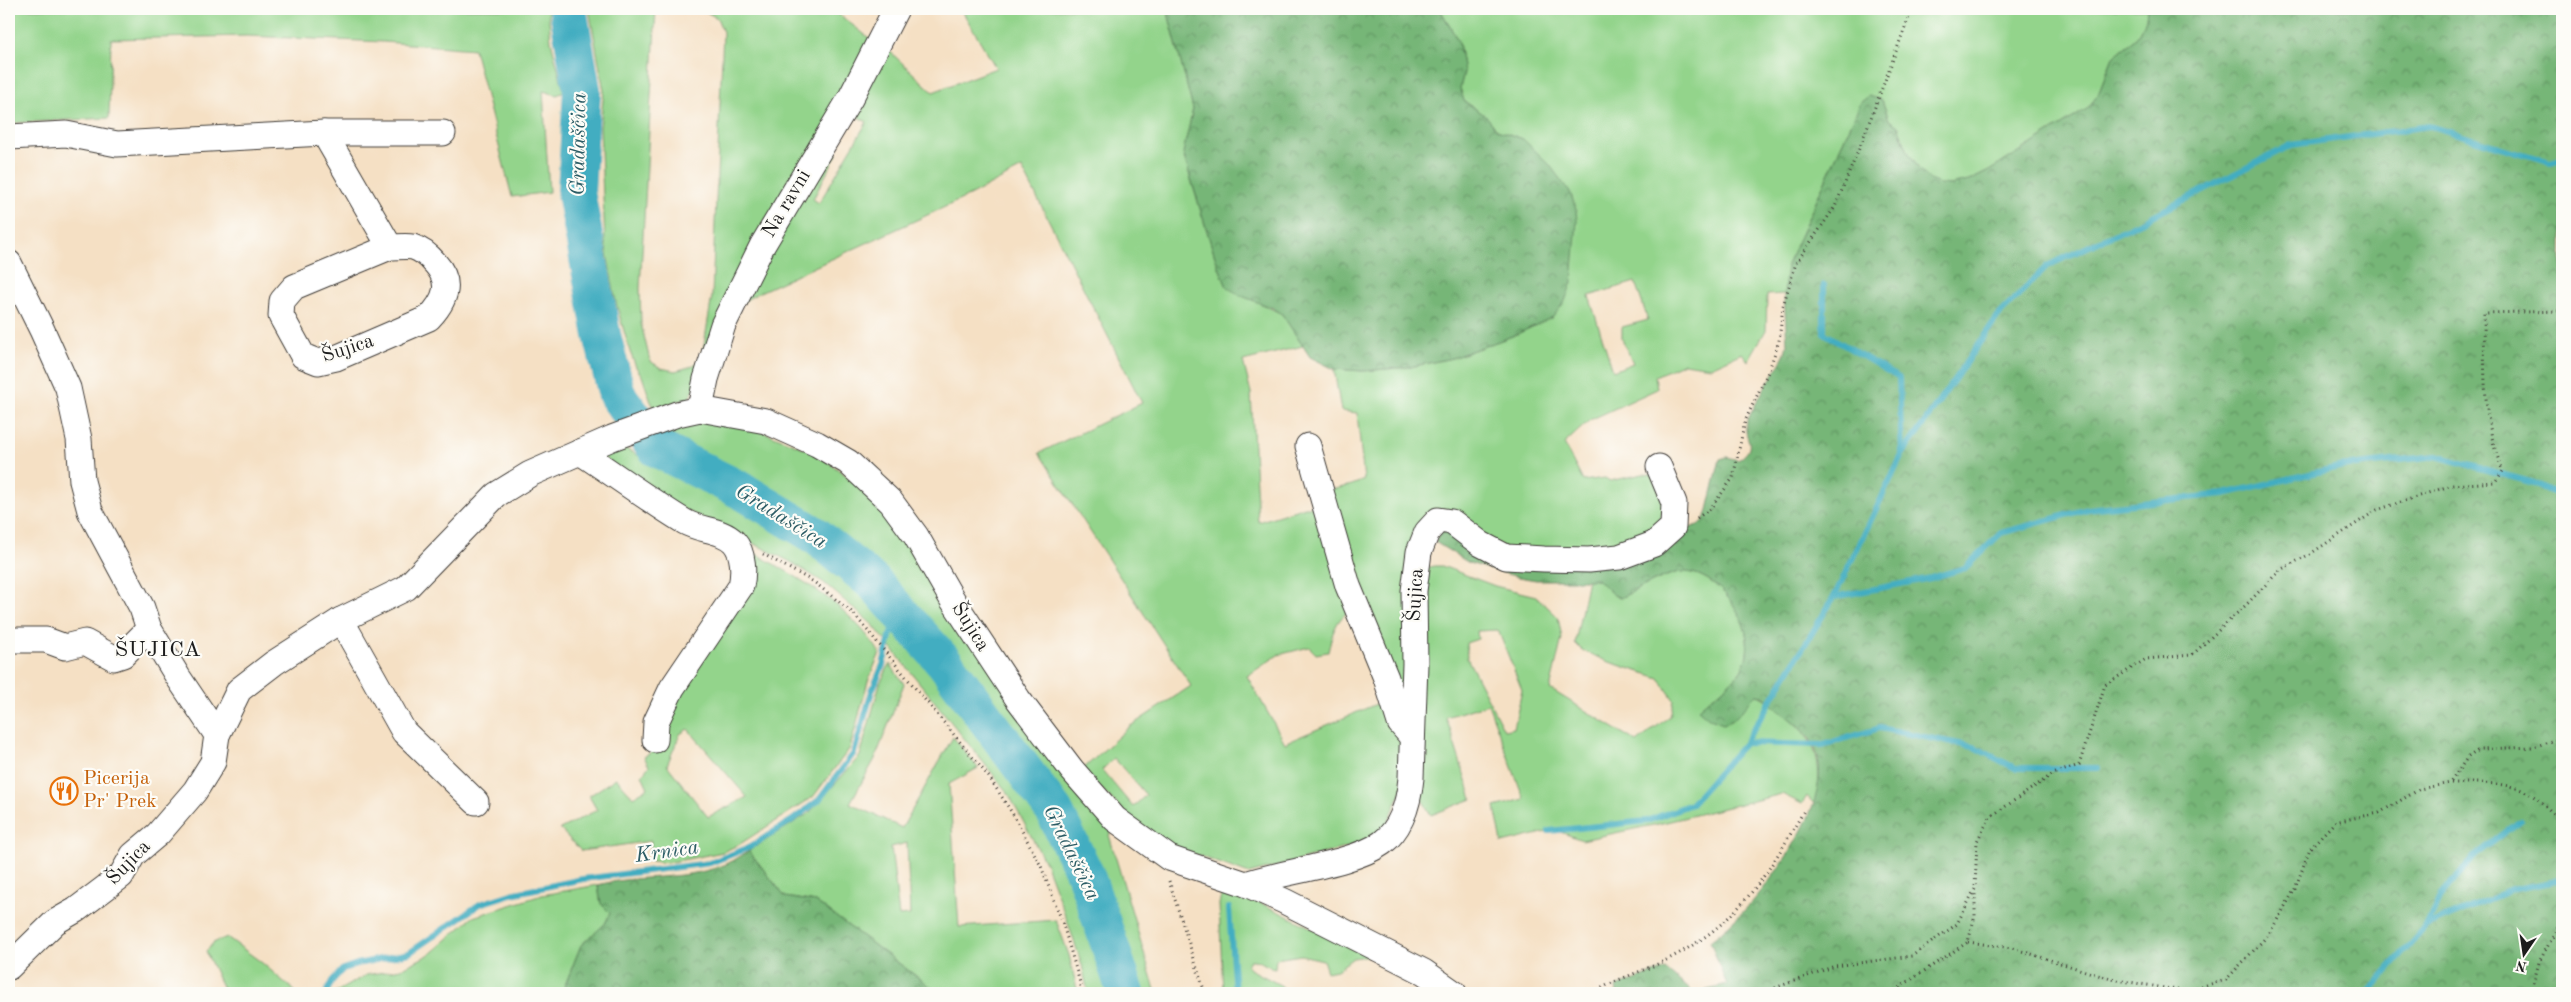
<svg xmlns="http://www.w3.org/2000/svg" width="2571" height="1002" font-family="'Old Standard TT',serif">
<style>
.grass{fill:#93d48b;stroke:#587854;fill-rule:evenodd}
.forest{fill:url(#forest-crowns);stroke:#49694a}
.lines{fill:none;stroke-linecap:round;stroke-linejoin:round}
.stream{stroke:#42adc1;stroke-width:6}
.river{stroke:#42adc1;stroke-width:38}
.minor-casing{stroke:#3d3935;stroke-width:27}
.path{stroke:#3d3935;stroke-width:3;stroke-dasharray:1 4;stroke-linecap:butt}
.minor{stroke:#fff;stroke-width:25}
.labels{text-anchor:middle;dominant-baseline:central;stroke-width:4.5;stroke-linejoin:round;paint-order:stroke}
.street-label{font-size:20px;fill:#1c1c1c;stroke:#fdfcf7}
.food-label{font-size:20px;fill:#c56008;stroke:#fdfcf7;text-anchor:start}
.water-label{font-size:21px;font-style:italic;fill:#2d5d66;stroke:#fdfcf7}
.quarter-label{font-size:22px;letter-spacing:1px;fill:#1c1c1c;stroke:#fdfcf7}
</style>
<defs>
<pattern id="forest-crowns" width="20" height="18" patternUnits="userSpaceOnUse" patternTransform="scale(1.25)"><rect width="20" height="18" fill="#76b677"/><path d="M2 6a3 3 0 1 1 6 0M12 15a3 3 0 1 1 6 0" fill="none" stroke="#609361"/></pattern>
</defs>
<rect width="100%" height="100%" fill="#fdfcf7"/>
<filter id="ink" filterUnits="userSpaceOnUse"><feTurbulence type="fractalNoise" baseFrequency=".02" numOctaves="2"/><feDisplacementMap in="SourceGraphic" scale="10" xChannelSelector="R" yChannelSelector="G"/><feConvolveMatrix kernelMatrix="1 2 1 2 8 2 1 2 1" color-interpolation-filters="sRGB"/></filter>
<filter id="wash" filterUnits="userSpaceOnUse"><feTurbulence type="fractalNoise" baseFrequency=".0096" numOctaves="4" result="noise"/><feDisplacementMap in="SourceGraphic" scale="20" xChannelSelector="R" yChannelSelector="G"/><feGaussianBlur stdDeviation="1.12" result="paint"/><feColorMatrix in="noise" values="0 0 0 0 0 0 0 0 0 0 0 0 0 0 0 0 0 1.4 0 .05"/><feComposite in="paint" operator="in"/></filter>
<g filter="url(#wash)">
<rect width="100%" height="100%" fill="#f5e0c4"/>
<g class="grass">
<path d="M9,9H548L551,41L564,92L557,95L543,91L549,192L512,197L474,49L384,42L247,36L111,39L109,118L9,123Z"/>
<path d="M589,9H656L640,288L641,323L650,361L661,368L675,371L693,366L702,357L712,296L723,32L717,18L701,9H832L873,41L696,386L689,398L653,408L642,376L636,367L630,352L616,303L605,242L600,127L604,91Z"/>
<path d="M961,9H1167L1193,109L1183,154L1215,257L1227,287L1282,314L1303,346L1243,361L1251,393L1258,522L1305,507H1320L1350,610C1335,621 1332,634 1328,652L1316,654L1309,647L1278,655L1247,676L1285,743L1388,699L1403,736L1407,778L1381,838L1249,874L1151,838L1082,770L1129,727L1191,686L1039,453L1142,403L1022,168L971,195L760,292L739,304L828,147L837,154L813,199L819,203L867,122L846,110L883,45L933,92L996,68ZM1114,758L1146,795L1133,807L1102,770Z"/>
<path d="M1440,9H2147L2146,20L2136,38L2113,57L2098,95L2087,109L1989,171L1969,181L1950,185L1939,184L1929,180L1918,168L1908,152L1898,126L1889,120L1882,100L1861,102L1787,265L1784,294L1767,295L1766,330L1748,361L1742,353L1711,367L1684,363L1655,376L1657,389L1590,420L1564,444L1583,481L1605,478L1610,481L1643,474L1653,475L1664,499L1660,529L1630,546L1515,552L1432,514L1407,719L1326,491L1352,485L1364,480L1357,413L1341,411L1334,369L1363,371L1410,367L1452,358L1515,335L1553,317L1572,282L1574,242L1523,139L1497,130L1486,116L1464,101L1460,88L1464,72L1459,43ZM1635,282L1648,320L1622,327V339L1633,363L1613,371L1589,296Z"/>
<path d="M684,421L744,424L816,453L871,494L1115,830L1109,835L1156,993H1138L1104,887L1078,823L918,607L859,552L779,493L662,430Z"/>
<path d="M618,445L787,531L864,586L883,617L907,644L927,660L984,730L1053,829L1093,920L1109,993H1088L1082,965L1067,920L1045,862L1008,793L873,625L823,582L789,561L669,502L598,454Z"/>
<path d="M750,551C800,578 849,605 880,653L868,681L850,748L813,797L740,844L723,852L667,863L651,861V841L581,851L560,829L597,810L589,796L616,778L633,797L648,788L642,775L649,766L644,757L663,744L660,718ZM688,729L747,797L708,817L667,765L680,734Z"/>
<path d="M1434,566H1442L1495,586L1536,596L1558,617L1562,638L1550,689L1637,742L1670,716L1674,700L1659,678L1606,661L1582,650L1575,643L1588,579L1598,580L1612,594L1620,598C1635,591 1670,571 1684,572C1722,572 1764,635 1741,670C1733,684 1710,697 1699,709L1734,719L1746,703L1756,695C1767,697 1770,703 1778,709C1815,737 1825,759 1815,805L1807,796L1802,804L1782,794L1658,824L1582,840L1555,830L1502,843L1495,807L1524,799L1488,704L1446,717L1472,799L1431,815L1415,787L1422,583L1429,567ZM1498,630L1522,690L1514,728L1504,730L1467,658L1466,643L1478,639L1477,631Z"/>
<path d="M890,664L904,684L875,759L850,803L902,828L953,737L978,768L949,784L959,927L1056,920L1069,955L1078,993H939L816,902L785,897L749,851L809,813L860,756L880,683ZM907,843L910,915L899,916L891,847Z"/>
<path d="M598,885L601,904L610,913L605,924L581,945L562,993H334L366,975L401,969L430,954L473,917L542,895Z"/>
<path d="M1232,889L1369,956L1353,958L1337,970L1327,972L1323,960L1301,955L1276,959L1275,968C1265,967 1261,959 1250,960L1247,965L1250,969L1282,986L1284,993H1223L1219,904L1222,893Z"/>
<path d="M227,937L261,962L297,993H222L224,991L206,952L213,943Z"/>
</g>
<g class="forest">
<path d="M1167,9H1440L1459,43L1464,72L1460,88L1464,101L1486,116L1497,130L1523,139L1549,164L1571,194L1576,210L1577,221L1572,282L1565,301L1553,317L1515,335L1452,358L1410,367L1363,371L1334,369L1310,357L1282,314L1273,308L1239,295L1227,287L1215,257L1183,153L1193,109Z"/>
<path d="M2147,9H2562V993H1617L1616,987L1665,969L1694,993L1727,985L1710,941C1744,914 1762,893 1786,857C1807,824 1837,771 1806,734C1798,724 1787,717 1777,709C1772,705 1769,700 1763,696L1756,695C1745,704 1737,722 1723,724L1710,719L1698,709C1710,698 1733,683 1741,670C1764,635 1722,572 1684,572C1670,571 1634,591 1620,598L1612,594L1598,580H1536L1518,577L1469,563L1435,542L1443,525L1519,566L1680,532L1700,524L1707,514L1720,459L1727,457L1738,460C1761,445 1741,439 1747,422C1755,401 1773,376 1784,356L1787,345L1784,294L1787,265L1861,102L1869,96L1882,100L1889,120L1898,126L1908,152L1918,168L1930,180L1939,184L1950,185L1969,181L1989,171L2087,109L2098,95L2113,57L2136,38L2146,20Z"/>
<path d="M749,851L785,897L816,902L939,993H562L581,945L605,924L610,913L601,904L598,885C638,874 682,881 721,866C731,863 740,856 749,851Z"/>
</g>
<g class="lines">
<g class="stream">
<path d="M1824,285V333L1899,378L1902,454"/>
<path d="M1834,597L1931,578L1965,568L2001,533L2088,509L2224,494L2339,467L2436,456L2534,483L2562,497"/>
<path d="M1745,743L1823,745L1880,728L1974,747L2015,768H2098"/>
<path d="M1549,831L1647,821L1691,804L1745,743L1834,597L1902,455L1998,316L2047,266L2143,221L2291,145L2430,126L2550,162L2562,159"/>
<path d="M1229,908L1235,993"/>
<path d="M2426,926L2441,895L2475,856L2520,821"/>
<path d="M326,993L332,981L343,969L357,964L409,953L480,904L511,894L583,879L710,863L750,847L794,819L819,800L854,753L872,691L883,665L897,609"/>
<path d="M2368,993L2426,926L2511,890L2561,880"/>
</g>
<path class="river" d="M568,9L582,90L576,192L602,335L617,395L656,448L744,492L815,535L874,583L945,663L1054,811L1086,876L1126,993"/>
</g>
</g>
<g filter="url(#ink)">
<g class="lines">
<g class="minor-casing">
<g id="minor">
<path d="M324,133L390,247C397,247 406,246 413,247C422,250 430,257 435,263C453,283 446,300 429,318L336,358L318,362L303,356L281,316L282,301L294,287L390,247"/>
<path d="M9,137L66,134L117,144L324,133H443"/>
<path d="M9,263L42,330L68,388L79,439L82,481L90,511L142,608L149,629L178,677L217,735"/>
<path d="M700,409L706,379L723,325L762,246L850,99L896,9"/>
<path d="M1308,446L1348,586L1386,678L1400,723L1412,737"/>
<path d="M580,452C615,475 649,500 685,522C701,531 721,529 734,542C744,553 744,573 741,586L672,688L656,722L655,740"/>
<path d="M341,620L404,732L476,802"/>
<path d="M9,640H46L65,647L85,642L114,658L123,655L149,629"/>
<path d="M1246,884C1284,871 1353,864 1382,843C1402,828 1409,800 1411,778L1415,664L1414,591L1419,552L1427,532L1438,520L1452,522L1481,544L1506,557L1544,559L1589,560L1619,557L1654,544L1673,527L1674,503L1659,467"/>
<path d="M9,967L55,922L76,910L121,876L133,855L158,834L195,791L213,762L217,735L239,690L274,663L341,620L406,588L496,495L530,474L612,438L677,414L700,409L766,421L817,444L848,462L891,502L916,536L952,599L1018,699L1072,770L1115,819L1169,858L1246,884L1284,901L1424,972L1454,993"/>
</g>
</g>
<g class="path">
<path d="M1697,518L1710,509L1733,478L1745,421L1769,370L1779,341L1783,306L1796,263L1835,207L1861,144L1912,9"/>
<path d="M763,554L814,582L853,613L989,777L1014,816L1041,866L1062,921L1083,993"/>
<path d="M2451,783C2501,783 2531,780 2562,826"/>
<path d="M1169,881L1205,993"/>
<path d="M1968,942L2012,948L2111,979L2183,991L2226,980L2269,934L2295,889L2310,848L2335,822L2379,813L2420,789L2450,783L2467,758L2480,749L2534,747L2562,737"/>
<path d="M1775,988L1835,966L1912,956L1957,924L1975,889L1977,841L1990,817L2053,774L2079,765L2105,685L2146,659L2192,655L2247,604L2280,570L2310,554L2377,510L2452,485L2495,482L2503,471C2481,420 2485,367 2484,313L2562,311"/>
<path d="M1593,993C1619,977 1649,970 1676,955C1742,919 1769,872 1805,809"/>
<path d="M1891,993L1968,942L1975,916V891"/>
<path d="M2531,993L2539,962L2562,920"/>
</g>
<use href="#minor" class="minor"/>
</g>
</g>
<defs>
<g id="restaurant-ring" transform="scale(1.4375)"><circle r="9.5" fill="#fdfcf7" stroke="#e8710a" stroke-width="1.5"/><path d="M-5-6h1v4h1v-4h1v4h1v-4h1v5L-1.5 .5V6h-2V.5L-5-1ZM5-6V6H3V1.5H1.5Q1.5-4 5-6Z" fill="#e8710a"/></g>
</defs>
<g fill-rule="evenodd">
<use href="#restaurant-ring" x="64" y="791"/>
</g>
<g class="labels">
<g class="street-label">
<text transform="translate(787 204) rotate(-59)">Na ravni</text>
<text transform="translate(348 349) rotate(-18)">Šujica</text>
<text transform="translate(1416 595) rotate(-87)">Šujica</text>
<text transform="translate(970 627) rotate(58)">Šujica</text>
<text transform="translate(129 863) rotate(-46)">Šujica</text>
</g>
<g class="food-label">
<text x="83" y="779">Picerija<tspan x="83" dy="23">Pr' Prek</tspan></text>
</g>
<g class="water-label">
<text transform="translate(579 144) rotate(-89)">Gradaščica</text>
<text transform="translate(781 517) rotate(32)">Gradaščica</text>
<text transform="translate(667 852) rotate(-8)">Krnica</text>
<text transform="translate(1071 853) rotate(64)">Gradaščica</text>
</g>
<g class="quarter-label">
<text x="158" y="650">ŠUJICA</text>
</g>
</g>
<rect width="2571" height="1002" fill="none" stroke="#fdfcf7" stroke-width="30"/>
<g transform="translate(2524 954) rotate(193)" stroke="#fdfcf7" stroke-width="4" paint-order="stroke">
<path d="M0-4L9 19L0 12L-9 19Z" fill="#1c1c1c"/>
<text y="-8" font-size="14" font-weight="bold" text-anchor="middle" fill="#1c1c1c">N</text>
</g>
</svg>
